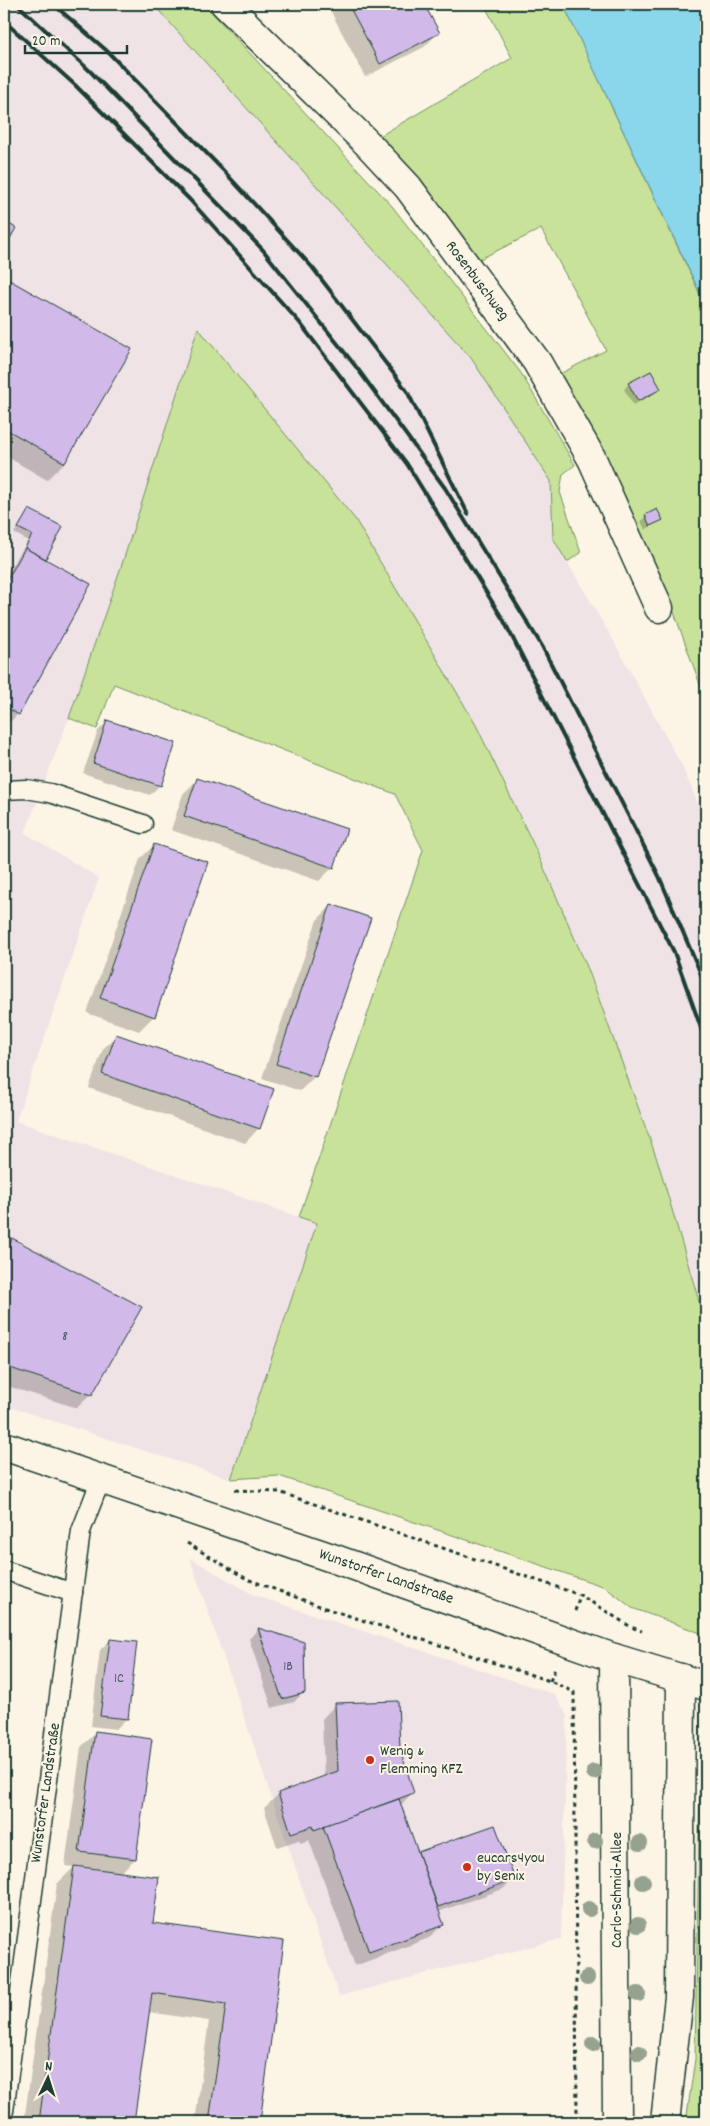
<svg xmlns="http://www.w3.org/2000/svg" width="710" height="2126" font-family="Dekko,sans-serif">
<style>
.built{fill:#efe3e6}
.green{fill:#c8e299;stroke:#749066}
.water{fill:#8ad6eb;stroke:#5f99a2}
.shadow{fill:#0003}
.building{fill:#d1baea;stroke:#1f3d34}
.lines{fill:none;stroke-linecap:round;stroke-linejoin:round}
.service-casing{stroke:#1f3d34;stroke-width:21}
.minor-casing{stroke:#1f3d34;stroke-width:31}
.secondary-casing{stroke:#1f3d34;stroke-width:31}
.primary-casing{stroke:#1f3d34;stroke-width:31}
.path{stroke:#1f3d34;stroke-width:3;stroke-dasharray:4 4;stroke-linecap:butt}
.service{stroke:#fcf5e5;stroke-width:18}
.minor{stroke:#fcf5e5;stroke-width:28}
.secondary{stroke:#fcf5e5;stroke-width:28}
.primary{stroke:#fcf5e5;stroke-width:28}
.rail{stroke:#1f3d34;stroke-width:4}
.tree{fill:#95a28f}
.poi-dot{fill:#c8321e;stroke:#fcf5e5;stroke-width:2}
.labels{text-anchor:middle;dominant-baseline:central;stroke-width:4;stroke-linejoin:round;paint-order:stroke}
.number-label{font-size:14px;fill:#4c5c62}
.street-label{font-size:16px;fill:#1f3d34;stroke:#fcf5e5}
.poi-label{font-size:16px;fill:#1f3d34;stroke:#fcf5e5;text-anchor:start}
</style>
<rect width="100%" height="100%" fill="#fcf5e5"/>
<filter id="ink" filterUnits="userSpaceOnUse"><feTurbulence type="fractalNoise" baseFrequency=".02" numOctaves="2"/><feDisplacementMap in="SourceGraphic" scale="10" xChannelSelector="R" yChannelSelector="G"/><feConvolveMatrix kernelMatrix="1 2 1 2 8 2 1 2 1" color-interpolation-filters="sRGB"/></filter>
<g filter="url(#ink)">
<g class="built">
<path d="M4,4H153L471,358L551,481L553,538L612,638L682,766L706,822V1325L658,1162L588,969L537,852L476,725L198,329L124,558L69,718L25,833L99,878L16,1121L317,1223L231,1479L4,1405Z"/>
<path d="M190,1558L254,1595L554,1694L567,1715L561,1939L339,1996Z"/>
</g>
<g class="green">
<path d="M153,4H204L392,206L521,373L575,465L563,474L560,492L581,553L567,562L553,538L551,481L471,358Z"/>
<path d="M484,4H563L706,307V701L667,593L558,375L606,350L541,229L480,259L378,137L512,58Z"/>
<path d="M198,328L355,519L476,725L537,852L588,969L658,1162L706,1325V1635L632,1608L605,1587L279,1476L231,1479L317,1223L299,1217L423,850L395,794L114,684L97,729L69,718L124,558Z"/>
<path d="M706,1771V2122H686L695,2059L700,1774Z"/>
</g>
<path class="water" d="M563,4H706V307L701,295Z"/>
<g class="shadow">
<path d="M327,4H423L438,33L424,47L365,77Z"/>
<path d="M4,278L130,350L64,463L47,480L4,455Z"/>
<path d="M629,384L659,389L654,394L633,405L624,389Z"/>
<path d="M29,510L62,527L43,560L18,714L4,728V577L28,541L14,533Z"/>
<path d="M646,516L661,520L645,530L641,521Z"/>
<path d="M706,527V548L699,533Z"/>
<path d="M108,721L160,785L150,795L83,773L98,731Z"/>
<path d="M198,779L333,867L319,881L171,830L183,794Z"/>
<path d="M154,845V1016L139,1031L87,1013L140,859Z"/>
<path d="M331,906L315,1076L300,1091L262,1078L317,920Z"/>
<path d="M117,1035L259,1128L245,1143L89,1088L103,1049Z"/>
<path d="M12,1240L91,1394L77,1408L4,1385V1248Z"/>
<path d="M258,1629L304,1692L294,1702L272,1708L249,1639Z"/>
<path d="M110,1640L136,1643L126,1719L116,1729L91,1726L100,1650Z"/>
<path d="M336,1704L398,1749L412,1793L400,1806L417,1855L419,1853L513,1879L503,1889L438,1912L443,1924L429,1938L355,1966L309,1840L300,1843L299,1840L277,1847L264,1808L279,1794L324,1777L322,1719Z"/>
<path d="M96,1733L135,1859L120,1873L151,1924L283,1942L258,2122H195L209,2021L148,2012L133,2122H24L57,1884L74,1867L65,1866L81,1747Z"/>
</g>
<g class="building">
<path d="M348,4H424L440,33L380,64Z"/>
<path d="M4,221L16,228L4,249Z"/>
<path d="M4,277L132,349L65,463L4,428Z"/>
<path d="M651,371L661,389L638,401L628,383Z"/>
<path d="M29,509L63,527L46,559L25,548L32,535L18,528Z"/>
<path d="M657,509L663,520L650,526L645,515Z"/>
<path d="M25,548L91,584L19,715L4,706V586Z"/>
<path d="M107,720L176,743L161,786L93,763Z"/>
<path d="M197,778L347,829L334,868L184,816Z"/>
<path d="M154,844L208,862L155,1017L100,998Z"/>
<path d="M331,904L371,918L316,1077L276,1064Z"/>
<path d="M116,1034L274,1089L260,1129L102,1074Z"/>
<path d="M12,1238L142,1307L92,1395L4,1366V1263Z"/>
<path d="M258,1628L304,1642L305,1693L282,1699Z"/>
<path d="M110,1639L137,1642L128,1719L100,1716Z"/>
<path d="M398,1701L400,1749L414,1793L314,1830L313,1826L291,1833L278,1793L338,1771L335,1703Z"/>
<path d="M95,1731L152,1739L136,1859L79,1852Z"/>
<path d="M399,1799L444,1925L369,1952L323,1826Z"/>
<path d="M495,1825L515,1879L438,1907L418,1852Z"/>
<path d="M74,1866L159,1877L153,1923L284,1941L260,2122H209L226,2004L152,1993L134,2122H39Z"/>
</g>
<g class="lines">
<g class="service-casing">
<g id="service">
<path d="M4,790L26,789L50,793L143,824"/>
<path d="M4,1570L73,1593"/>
<path d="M4,2111L81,1531L101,1479"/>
</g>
</g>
<g class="minor-casing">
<path id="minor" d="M225,4L367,143L408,187L537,362L592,459L659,608"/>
</g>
<g class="secondary-casing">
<g id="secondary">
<path d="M614,1658L617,2122"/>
<path d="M665,2122L679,1997L681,1678"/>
</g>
</g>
<g class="primary-casing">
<path id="primary" d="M4,1446L335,1559L614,1658L706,1686"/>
</g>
<g class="path">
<path d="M235,1490L279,1492L580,1595L631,1627L642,1631"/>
<path d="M187,1543L247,1579L325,1608L550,1681L574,1692L577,2122"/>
<path d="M575,1611L580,1595"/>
<path d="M550,1681L555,1669"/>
</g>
<use href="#service" class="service"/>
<use href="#minor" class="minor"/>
<use href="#secondary" class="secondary"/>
<use href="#primary" class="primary"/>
<g class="rail">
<path d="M17,4L90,71L263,250L357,368L445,488L542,646L659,876L706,986"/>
<path d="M53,4L106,50L222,169L312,267L407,391L468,514"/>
<path d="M4,21L75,85L190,200L300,323L407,464L504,621L674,952L706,1042"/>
</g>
</g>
<g class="tree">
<circle cx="594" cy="1772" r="8"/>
<circle cx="595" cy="1841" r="8"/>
<circle cx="640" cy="1843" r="8"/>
<circle cx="643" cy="1882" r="8"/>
<circle cx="589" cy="1909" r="8"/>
<circle cx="638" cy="1925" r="8"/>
<circle cx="587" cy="1978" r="8"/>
<circle cx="638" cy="1994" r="8"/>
<circle cx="593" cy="2044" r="8"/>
<circle cx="639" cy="2053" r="8"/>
</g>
</g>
<g class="poi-dot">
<circle cx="370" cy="1760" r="5"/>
<circle cx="467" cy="1867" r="5"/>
</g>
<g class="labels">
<g class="number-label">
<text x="65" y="1337">8</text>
<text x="288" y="1667">1B</text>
<text x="119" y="1679">1C</text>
</g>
<g class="street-label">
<text transform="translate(477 281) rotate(53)">Rosenbuschweg</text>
<text transform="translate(386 1577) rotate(19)">Wunstorfer Landstraße</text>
<text transform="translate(46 1793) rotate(-82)">Wunstorfer Landstraße</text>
<text transform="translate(617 1890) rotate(-90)">Carlo-Schmid-Allee</text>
</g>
<g class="poi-label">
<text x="380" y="1751">Wenig &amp;<tspan x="380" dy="18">Flemming KFZ</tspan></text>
<text x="477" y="1858">eucars4you<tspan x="477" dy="18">by Senix</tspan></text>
</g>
</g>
<rect width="710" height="2126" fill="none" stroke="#fcf5e5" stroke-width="20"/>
<rect x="10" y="10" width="690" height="2106" fill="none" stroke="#1f3d34" stroke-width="2" filter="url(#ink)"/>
<g transform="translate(48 2078) rotate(4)" stroke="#fcf5e5" stroke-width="4" paint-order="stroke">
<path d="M0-4L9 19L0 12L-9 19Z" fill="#1f3d34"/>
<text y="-8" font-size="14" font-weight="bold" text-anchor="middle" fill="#1f3d34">N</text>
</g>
<path d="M25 45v8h102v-8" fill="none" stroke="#1f3d34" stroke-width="2.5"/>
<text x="32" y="45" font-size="15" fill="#1f3d34" stroke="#fcf5e5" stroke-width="4" paint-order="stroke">20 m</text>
</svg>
